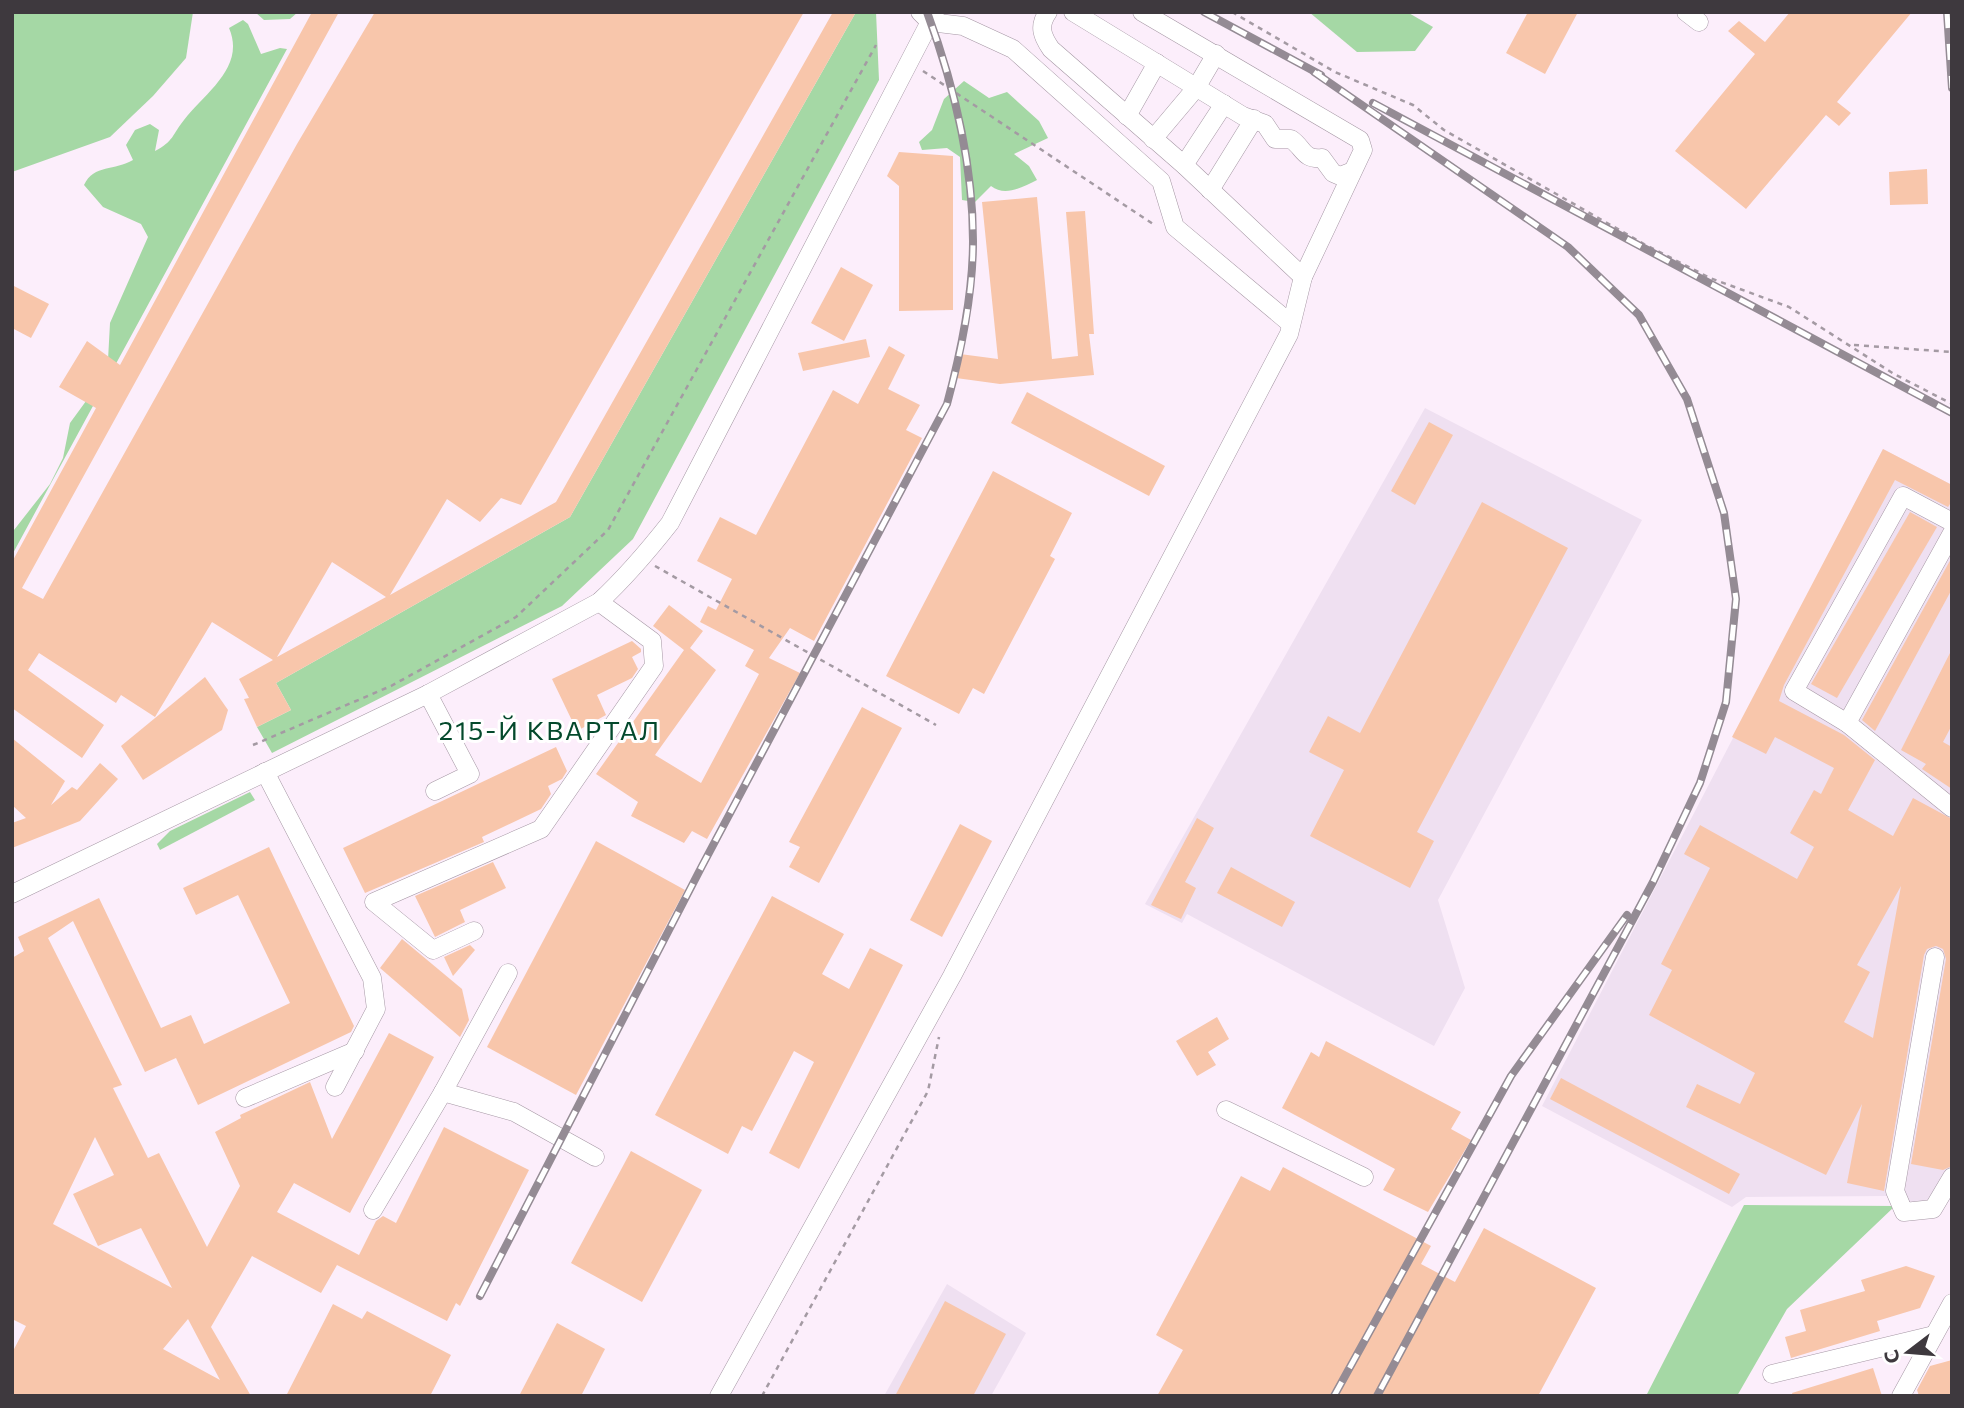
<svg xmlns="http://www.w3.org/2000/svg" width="1964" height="1408" font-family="Commissioner,sans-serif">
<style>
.industrial{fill:#efe0f1}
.green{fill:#a5d8a5}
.building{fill:#f8c6ab;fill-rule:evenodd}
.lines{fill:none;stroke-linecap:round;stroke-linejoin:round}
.minor-casing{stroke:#a597a4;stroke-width:19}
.path{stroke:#a49aa3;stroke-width:2.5;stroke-dasharray:5 5;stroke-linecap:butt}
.minor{stroke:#fff;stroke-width:18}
.rail-casing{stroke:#948b94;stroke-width:8}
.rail{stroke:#fff;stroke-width:5;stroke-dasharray:16;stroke-linecap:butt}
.labels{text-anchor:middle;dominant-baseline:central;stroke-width:6;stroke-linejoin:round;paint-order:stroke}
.neighbourhood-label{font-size:26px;letter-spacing:2px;fill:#04492c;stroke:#fff}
</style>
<rect width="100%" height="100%" fill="#fceefb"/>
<g class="industrial">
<path d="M1425,408L1642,520L1438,900L1465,988L1434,1046L1187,914L1182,923L1145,904Z"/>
<path d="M1883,449L1952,485V1169L1928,1205L1887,1196L1746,1197L1732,1207L1542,1106Z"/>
<path d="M947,1284L1026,1333L991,1396H884Z"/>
</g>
<g class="green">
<path d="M12,12H193L186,58L153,96L110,137L12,172Z"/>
<path d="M255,12H298L290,19L264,20Z"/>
<path d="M856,12H876L879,80L633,539L562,606L272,753L257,727L291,710L276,683L570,517Z"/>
<path d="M1309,12H1407L1433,27L1415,51L1357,52Z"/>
<path d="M243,20L248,24L261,54L280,48L287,49L12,555L14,530L50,484L63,458L70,423L89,397L108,360L110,323L148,237L141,224L103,207L84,185C94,164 115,171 133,160L126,145L135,130L150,124L159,130L155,151C174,141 172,135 184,120C205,93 246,67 229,28Z"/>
<path d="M964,81L989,98L1007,92L1039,121L1048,138L1014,154L1029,166L1037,180C1023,187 1005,197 991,186L975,202L962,200L960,157L947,148L922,150L919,142L932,130L944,99Z"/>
<path d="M250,792L255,800L160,850L157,844L170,831Z"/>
<path d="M1744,1205L1895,1206L1787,1309L1737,1396H1646Z"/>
</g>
<g class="building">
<path d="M312,12H339L22,588L43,599L297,144L375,12H804L521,505L501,498L480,522L447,499L390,595L556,502L833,12H856L570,517L276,683L291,710L257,727L244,699L249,698L239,679L273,660L212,622L155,717L121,695L116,703L39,653L28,670L104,725L82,758L12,708V562L96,408L59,387L87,341L120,365ZM332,562L386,597L277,657Z"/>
<path d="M1528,12H1578L1545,74L1506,53Z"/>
<path d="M1790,12H1912L1837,102L1851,113L1839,126L1826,115L1746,209L1675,151L1755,54L1728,31L1739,21L1765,42Z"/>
<path d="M899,152L953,156V310L899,311V186L887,176Z"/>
<path d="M1927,169L1928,204L1890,205L1889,172Z"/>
<path d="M1037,197L1052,359L1078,356L1066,212L1085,211L1094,334H1089L1094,375L1000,384L956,378L960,354L998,359L982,202Z"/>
<path d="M841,267L873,285L844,341L811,323Z"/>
<path d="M12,285L49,304L31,338L12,328Z"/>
<path d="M866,339L870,357L803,371L798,353Z"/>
<path d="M889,346L905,355L888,389L920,405L906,430L922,438L814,641L790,628L769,658L800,673L707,839L692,831L684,843L631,816L638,802L596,774L684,650L653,626L669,605L703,631L690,648L716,670L655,755L701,783L759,674L745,666L754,650L700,622L708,606L716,610L732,579L697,561L720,517L756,535L833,390L858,404Z"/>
<path d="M1027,392L1165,466L1149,496L1011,423Z"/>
<path d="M1429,422L1453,435L1415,505L1391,491Z"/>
<path d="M1883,449L1952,485V501L1948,507L1895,480L1784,685L1779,701L1844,735L1875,760L1848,810L1893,836L1913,798L1952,819V1166L1943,1170L1911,1164L1946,959L1943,949L1936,946L1927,949L1924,955L1884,1191L1847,1183L1862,1104L1826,1175L1686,1107L1697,1084L1740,1104L1755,1073L1649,1015L1672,970L1661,964L1710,868L1684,854L1700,825L1797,879L1814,847L1790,833L1814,790L1821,794L1834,768L1775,737L1766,754L1732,737ZM1901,886L1895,919L1873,1038L1844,1022L1870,972L1857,965Z"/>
<path d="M993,471L1072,513L1050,556L1055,559L984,694L973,688L959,714L886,676Z"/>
<path d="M1482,502L1568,548L1417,832L1434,841L1410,888L1310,836L1344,770L1309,752L1328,716L1360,733Z"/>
<path d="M1910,512L1937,527L1837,698L1811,684Z"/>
<path d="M1952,557V589L1875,731L1862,720Z"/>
<path d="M632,641L641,649V652L632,657L638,669L632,678L597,695L606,715L577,731L552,679Z"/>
<path d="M1952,649V725L1943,742L1952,747V789L1922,769L1926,764L1901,750Z"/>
<path d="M205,677L228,710L222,730L143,780L121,746Z"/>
<path d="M862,707L902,728L819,883L789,867L800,847L789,842Z"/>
<path d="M12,738L65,781L51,805L72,787L77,790L100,763L118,779L80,821L12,848V823L26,818L12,805Z"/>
<path d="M556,747L567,771L562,779L548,786L551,794L541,809L482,837L484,842L365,893L343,848Z"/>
<path d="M1197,818L1214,828L1185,882L1196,888L1181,919L1151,905Z"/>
<path d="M960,824L992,841L942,937L910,920Z"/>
<path d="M596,841L685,890L576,1095L487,1047Z"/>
<path d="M269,847L354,1026L351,1032L198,1105L176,1058L145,1072L73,921L48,938L122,1085L113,1088L148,1158L159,1153L207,1247L240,1186L215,1132L241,1118L240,1115L310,1082L332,1139L389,1033L434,1057L350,1213L294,1183L277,1212L359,1255L376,1221L383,1216L396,1223L444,1127L529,1170L460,1306L456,1303L447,1321L337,1265L321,1293L252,1256L211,1327L251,1396H12V1353L26,1326L12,1319V958L24,951L18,937L99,898L161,1028L191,1015L204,1044L290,1003L238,895L196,915L183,888ZM95,1137L114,1175L73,1194L98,1246L141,1228L172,1288L53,1224ZM188,1319L220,1380L163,1349Z"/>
<path d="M493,862L506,888L460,910L465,922L435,937L415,896Z"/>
<path d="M1231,867L1295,902L1282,927L1217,893Z"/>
<path d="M772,896L844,934L822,974L849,989L870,948L903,965L799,1169L769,1153L814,1062L794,1051L752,1131L742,1126L728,1154L655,1115Z"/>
<path d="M402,939L462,989L469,1020L460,1037L380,968Z"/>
<path d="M470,945L475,950L453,976L444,957Z"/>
<path d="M1217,1017L1229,1039L1208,1052L1216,1065L1197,1076L1176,1041Z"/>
<path d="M1326,1041L1461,1112L1451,1129L1471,1140L1428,1212L1383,1190L1395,1169L1282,1108L1311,1052L1319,1057Z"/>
<path d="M1561,1078L1740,1174L1729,1194L1550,1099Z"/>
<path d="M631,1151L702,1190L642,1302L571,1263Z"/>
<path d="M1283,1167L1431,1246L1421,1264L1455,1282L1484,1228L1596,1288L1538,1396H1157L1183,1350L1156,1335L1241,1176L1270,1191Z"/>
<path d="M1906,1266L1935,1276L1920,1308L1877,1321L1880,1331L1791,1358L1785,1337L1806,1331L1800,1310L1865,1291L1861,1280Z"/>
<path d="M945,1301L1006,1334L973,1396H895Z"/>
<path d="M333,1304L362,1319L367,1311L451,1355L430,1396H286Z"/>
<path d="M557,1323L605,1349L581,1396H519Z"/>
<path d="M1952,1360V1396H1919L1917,1390L1930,1366Z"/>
<path d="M1873,1368L1882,1396H1793L1792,1393Z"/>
</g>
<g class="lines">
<g class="minor-casing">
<g id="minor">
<path d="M920,12L930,22L963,26L1013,49L1161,181L1175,227L1291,324"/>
<path d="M1048,12C1038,26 1042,36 1051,49L1184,165L1303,277L1363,150L1360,140L1142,12"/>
<path d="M1073,12L1243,116L1265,124L1275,139H1291C1304,148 1303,160 1322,158L1333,173L1340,176L1350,172"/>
<path d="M1686,12L1699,22"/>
<path d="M1127,116L1157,63"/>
<path d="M1153,139L1196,88L1216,54"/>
<path d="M1184,165L1224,104"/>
<path d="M1210,190L1254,119"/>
<path d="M1952,522L1903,496L1794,691L1847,723L1952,808"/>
<path d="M428,694L470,774L435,791"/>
<path d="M1847,723L1952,533"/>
<path d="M265,772L372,978L376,1009L335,1087"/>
<path d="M12,894L428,694L599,602C626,577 648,551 670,523L935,12"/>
<path d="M474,931L433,950L374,902L541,829L654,666L652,641L599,602"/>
<path d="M1935,957L1895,1191L1904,1212L1933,1209L1952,1177"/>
<path d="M443,1092L508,973"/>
<path d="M245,1098L355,1051"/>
<path d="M1226,1110L1364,1177"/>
<path d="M373,1210L443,1092L514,1112L595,1157"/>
<path d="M1772,1374L1934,1335"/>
<path d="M719,1396L952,976L1289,334L1303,277"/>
<path d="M1901,1396L1952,1303"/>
</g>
</g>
<g class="path">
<path d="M1232,12L1335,72L1413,105L1444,130L1644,244L1710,278L1789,307L1894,374L1952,404"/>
<path d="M923,71L1156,226"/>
<path d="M1854,345L1952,352"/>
<path d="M655,566L936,725"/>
<path d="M253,745L391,686L516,617L608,530L876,45"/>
<path d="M762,1396L928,1091L939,1037"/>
</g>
<use href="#minor" class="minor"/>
<g class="rail-casing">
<g id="rail">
<path d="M1204,12L1321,75"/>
<path d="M1947,12L1952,88"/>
<path d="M1314,72L1568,247L1639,315L1687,399L1724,513L1736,599L1726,702L1700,783L1653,882L1377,1396"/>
<path d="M1373,103L1952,413"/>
<path d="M480,1296L702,866L947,404C961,352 973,296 973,241C973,164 954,85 927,12"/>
<path d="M1334,1396L1511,1076L1627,915"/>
</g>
</g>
<use href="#rail" class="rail"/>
</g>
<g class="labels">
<g class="neighbourhood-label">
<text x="550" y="729">215-Й КВАРТАЛ</text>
</g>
</g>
<rect width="1964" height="1408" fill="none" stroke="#3e393e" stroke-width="28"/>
<g transform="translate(1908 1352) rotate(254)" stroke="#ffffff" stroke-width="5" paint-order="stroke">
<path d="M0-5L12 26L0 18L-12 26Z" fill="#3e393e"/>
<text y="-10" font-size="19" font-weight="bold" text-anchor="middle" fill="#3e393e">С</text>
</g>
</svg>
